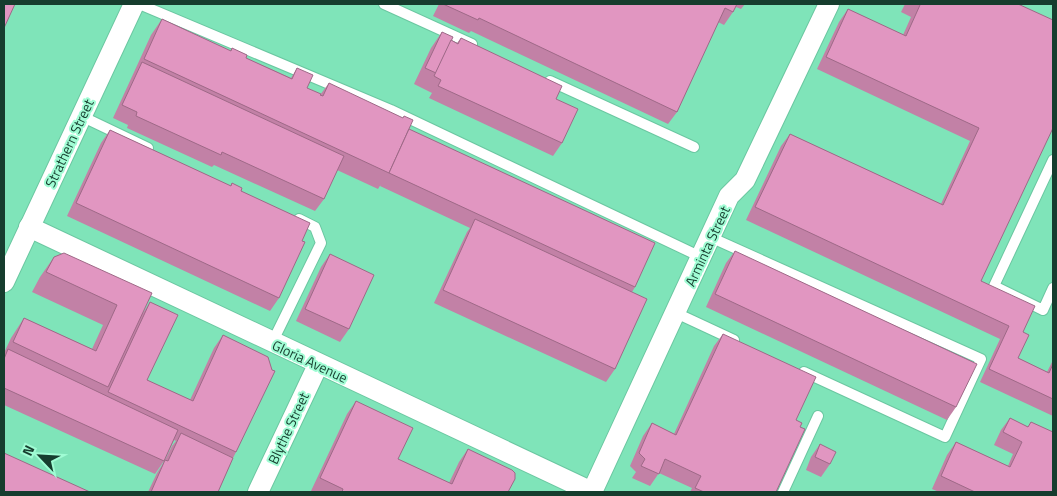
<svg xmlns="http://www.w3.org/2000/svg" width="1057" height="496" font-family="'Titillium Web',sans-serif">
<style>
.built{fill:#7fe4b9}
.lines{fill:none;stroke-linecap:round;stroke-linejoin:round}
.service-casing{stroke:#6bc7a1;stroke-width:12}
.minor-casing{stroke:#6bc7a1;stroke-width:22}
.service{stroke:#fff;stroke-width:10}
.minor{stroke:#fff;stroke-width:20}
.wall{fill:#c281a6}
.building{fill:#e196c1;stroke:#9e6987}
.labels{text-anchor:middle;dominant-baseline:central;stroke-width:4;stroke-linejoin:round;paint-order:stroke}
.street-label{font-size:14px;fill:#163d2e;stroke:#a0fcd4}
</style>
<rect width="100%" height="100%" fill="#93efc7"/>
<rect class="built" x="4" y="4" width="1049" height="488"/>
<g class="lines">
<g class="service-casing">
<g id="service">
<path d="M139,4L391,110L701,257"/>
<path d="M384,4L472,44"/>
<path d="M550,81L694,147"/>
<path d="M81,116L148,148"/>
<path d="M1053,160L994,286L1043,310L1053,288"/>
<path d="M710,237L981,359L945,437L804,372"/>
<path d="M676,313L734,340"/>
<path d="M272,343L321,243L315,227L299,219"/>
<path d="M783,492L818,416"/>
</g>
</g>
<g class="minor-casing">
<g id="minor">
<path d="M29,227L592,492"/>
<path d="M4,282L134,4"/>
<path d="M258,492L318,365"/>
<path d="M592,492L729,196L745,180L829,4"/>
</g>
</g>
<use href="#service" class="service"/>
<use href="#minor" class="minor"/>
</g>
<g class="wall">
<path d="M439,4H745L741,9L736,7L733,12L724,25L718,22L677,112L668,124L471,31L469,33L433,16Z"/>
<path d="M905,4H1018L981,281L1023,332L1018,358L1047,372L1053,360V416L980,382L1000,339L746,220L781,146L790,134L941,204L970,141L817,69L839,22L848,9L903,35L911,17L901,12Z"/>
<path d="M162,19L230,51L232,48L246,58L291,78L297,68L307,88L320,95L329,83L408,131L635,287L632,292L615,369L606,382L434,303L467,232L470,228L380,186L381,184L378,189L337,170L324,199L315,211L214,165L212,167L127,128L128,125L113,118L151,35Z"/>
<path d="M442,32L451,40L457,43L461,38L556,99L562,143L553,156L429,98L432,93L414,84L431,48Z"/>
<path d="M110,130L230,186L232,183L302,241L279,298L270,311L67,216L101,143Z"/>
<path d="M735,251L956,407L947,420L706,307L726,263Z"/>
<path d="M330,254L349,329L340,342L296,321L321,267Z"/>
<path d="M54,257L143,313L150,302L147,380L190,400L214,348L223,335L236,452L233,458L218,492H148L157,473L164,462L172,446L176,441L174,440L164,461L155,474L4,405V353L11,338L24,318L92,349L103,325L32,292L40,277Z"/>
<path d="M723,334L796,420L776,492H690L692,488L659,473L650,486L632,478L636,472L630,466L643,436L652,423L674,434L714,346Z"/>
<path d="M356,401L398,459L449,483L459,462L468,449L508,492H313L311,491L347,414Z"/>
<path d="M1010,418L1028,427L1031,422L1053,492H939L932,489L947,455L956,442L1008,466L1013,454L994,445L1001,430Z"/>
<path d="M820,444L830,464L821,477L806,470L811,457Z"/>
</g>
<g class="building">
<path d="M4,4H15L4,28Z"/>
<path d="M443,4H737L733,12L725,8L677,112L479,18L478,20Z"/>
<path d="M919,4H1018L1053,20V128L981,281L1035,306L1023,332L1029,335L1018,358L1049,373L1053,364V399L989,369L1009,326L755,207L790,134L943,205L979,128L826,57L848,9L906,36L920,5Z"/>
<path d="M162,19L231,51L232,48L247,55L246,58L292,79L297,68L313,75L307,88L321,94L320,95L323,96L329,83L403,118L404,116L413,120L389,173L144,59Z"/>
<path d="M442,32L453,37L436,73L425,68Z"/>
<path d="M461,38L562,86L556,99L578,109L562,143L438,86L441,80L434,76L451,40L458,44Z"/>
<path d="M142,62L344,156L324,199L222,152L221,155L136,116L137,112L122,105Z"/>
<path d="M409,129L655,243L635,287L389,173Z"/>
<path d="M110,130L231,186L232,183L242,188L241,191L310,223L302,241L305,242L279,298L76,203Z"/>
<path d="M475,219L647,299L615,369L443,290Z"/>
<path d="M735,251L977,364L956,407L715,294Z"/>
<path d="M64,253L152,293L108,387L13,342L24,318L96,351L117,305L46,272L54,257Z"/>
<path d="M330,254L374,275L349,329L305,309Z"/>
<path d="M150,302L178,315L147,380L193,401L223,335L268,357L272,370L275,371L236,452L108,392Z"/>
<path d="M723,334L816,377L796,420L802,423L800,427L805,429L776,492H704L695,488L701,476L665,459L659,474L641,466L645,459L639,453L652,423L676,435Z"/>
<path d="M8,349L178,430L164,461L4,388V359Z"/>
<path d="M356,401L413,428L398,459L452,484L468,449L512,470L515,473V479L508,492H342L343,489L320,478Z"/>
<path d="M1010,418L1028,427L1031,422L1053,432V492H975L941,476L956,442L1010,467L1022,442L1003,432Z"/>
<path d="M181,433L233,458L218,492H151L165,460L168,461Z"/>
<path d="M820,444L836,452L830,464L815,457Z"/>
<path d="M4,453L90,492H4Z"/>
</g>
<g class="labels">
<g class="street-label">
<text transform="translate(69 143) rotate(-65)">Strathern Street</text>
<text transform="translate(707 246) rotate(-65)">Arminta Street</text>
<text transform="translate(310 361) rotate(25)">Gloria Avenue</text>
<text transform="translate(288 428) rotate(-65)">Blythe Street</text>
</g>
</g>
<rect width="1057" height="496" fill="none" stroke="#163d2e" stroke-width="10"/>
<g transform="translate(40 456) rotate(295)" stroke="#a0fcd4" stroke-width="4" paint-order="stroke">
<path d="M0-4L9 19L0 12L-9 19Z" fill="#163d2e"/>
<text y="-8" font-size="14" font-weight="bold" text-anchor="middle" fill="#163d2e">N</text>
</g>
</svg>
